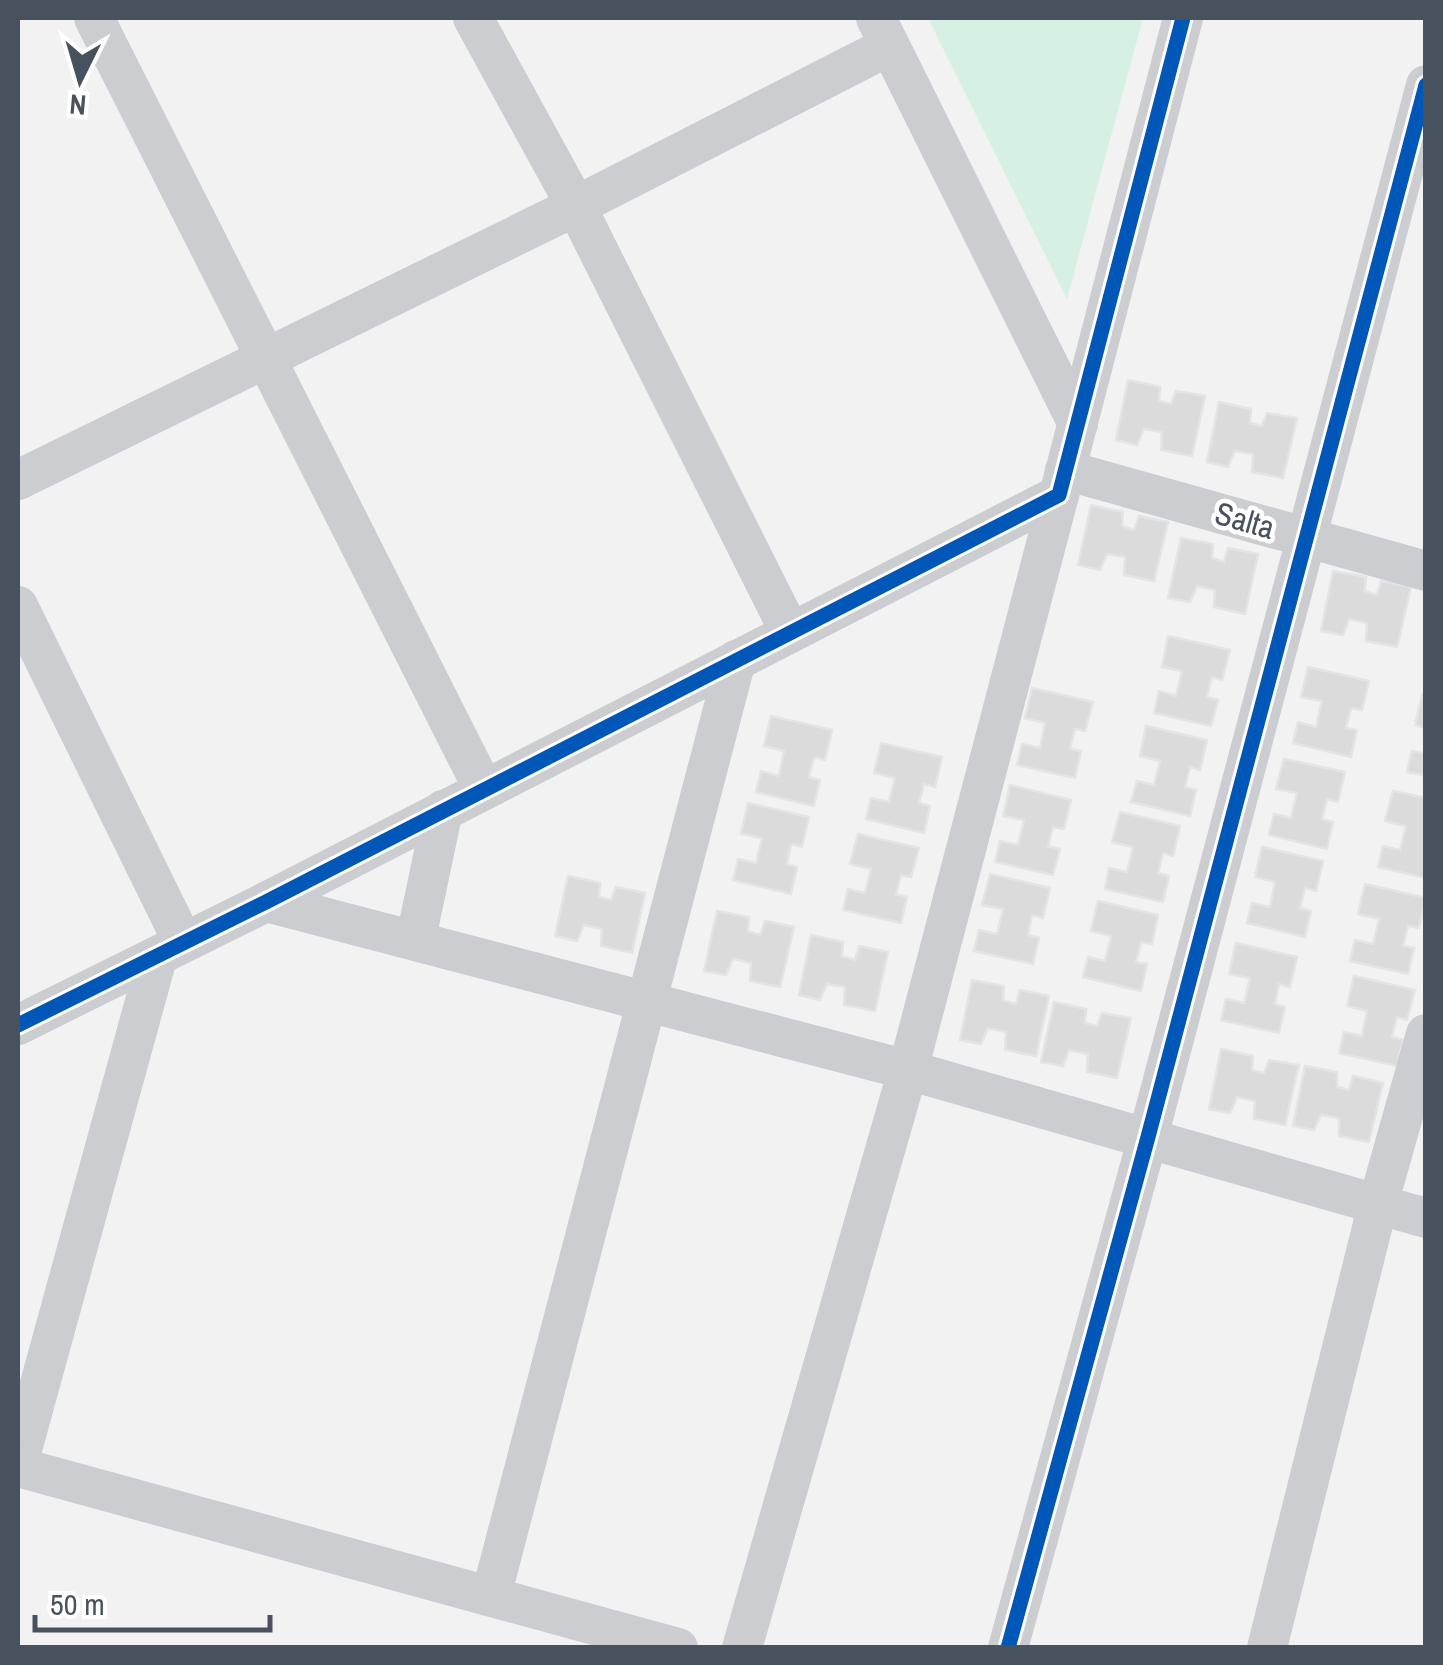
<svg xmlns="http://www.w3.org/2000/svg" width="1443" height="1665" font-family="'Archivo Narrow',sans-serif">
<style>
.green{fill:#d6f1e3}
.building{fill:#dbdbdc;stroke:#e3e4e5;stroke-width:2.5}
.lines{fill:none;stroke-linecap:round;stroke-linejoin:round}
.minor{stroke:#cbcdd0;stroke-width:40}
.cycleway-casing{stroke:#fff;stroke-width:21}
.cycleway{stroke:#0057b8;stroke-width:15}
.labels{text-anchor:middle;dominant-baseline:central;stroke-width:9;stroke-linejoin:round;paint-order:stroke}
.street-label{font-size:32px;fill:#48525f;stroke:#fff}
</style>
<rect width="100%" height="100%" fill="#f2f2f2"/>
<path class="green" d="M928,18H1143L1067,299Z"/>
<g class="building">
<path d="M1128,380L1160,387L1159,401L1171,404L1176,391L1205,396L1192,456L1161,450L1162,432L1144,429L1137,445L1116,440Z"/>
<path d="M1219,402L1251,409L1250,423L1262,426L1267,413L1297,418L1283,478L1252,472L1253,454L1235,451L1228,467L1207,462Z"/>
<path d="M1091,505L1123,512L1122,526L1134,530L1139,516L1168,522L1154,581L1124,575L1125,557L1107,554L1100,570L1078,565Z"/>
<path d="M1181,538L1213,544L1212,558L1224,562L1228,548L1258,554L1245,614L1214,607L1215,590L1197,586L1190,602L1168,598Z"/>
<path d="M1333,571L1366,577L1365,591L1377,595L1381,581L1411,587L1397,647L1366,641L1367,623L1349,619L1343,635L1321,631Z"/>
<path d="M1168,636L1230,650L1222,680L1212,677L1207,697L1218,700L1211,726L1154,713L1159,691L1176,696L1182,671L1162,667Z"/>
<path d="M1308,667L1369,681L1362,710L1351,708L1346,728L1357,730L1351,757L1293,743L1298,722L1316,727L1322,701L1301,697Z"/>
<path d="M1032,688L1093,702L1085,731L1075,729L1070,749L1081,751L1075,778L1017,765L1022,744L1040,748L1045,723L1025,718Z"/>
<path d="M1422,695L1426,696V728L1415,725Z"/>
<path d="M771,716L832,730L825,760L814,757L809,777L820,780L814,806L756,792L761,771L779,776L784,751L764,746Z"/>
<path d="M1146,726L1207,740L1200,770L1190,767L1185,787L1196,790L1190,816L1131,802L1137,781L1154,785L1160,761L1140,756Z"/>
<path d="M881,743L942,757L935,787L924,784L919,803L930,806L924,833L866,819L871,798L889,802L895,778L874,773Z"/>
<path d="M1412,751L1426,754V776L1407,772Z"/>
<path d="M1284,759L1345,772L1338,802L1327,799L1322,819L1333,822L1327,849L1269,835L1274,814L1291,818L1297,793L1276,789Z"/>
<path d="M1010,785L1071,800L1064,829L1053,827L1048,846L1060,849L1053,875L995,862L1000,841L1018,845L1024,820L1003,816Z"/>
<path d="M1393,791L1426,798V878L1378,867L1383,846L1400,850L1406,826L1385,821Z"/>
<path d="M748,803L809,817L802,847L791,844L787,864L797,867L791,894L733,880L738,859L756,863L762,838L741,834Z"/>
<path d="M1120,812L1180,826L1173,856L1163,853L1158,873L1169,876L1163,902L1105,889L1109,868L1127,872L1133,847L1112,842Z"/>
<path d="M858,834L919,848L911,877L901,875L896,894L907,897L901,923L843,910L848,889L865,893L871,869L850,864Z"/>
<path d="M1262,847L1323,861L1316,891L1305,888L1300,908L1311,911L1305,937L1247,923L1252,903L1270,907L1275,882L1255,877Z"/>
<path d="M990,874L1050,888L1043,918L1032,915L1028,935L1039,938L1033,964L974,951L979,930L997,934L1003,909L982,905Z"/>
<path d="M568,876L600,883L599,897L611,900L616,887L645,893L632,953L601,946L602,929L584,925L577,941L555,936Z"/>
<path d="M1365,884L1426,898L1419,928L1408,926L1403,946L1414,948L1408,974L1350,961L1355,940L1373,944L1379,919L1358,914Z"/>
<path d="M1098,901L1158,915L1152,944L1141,942L1136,962L1147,964L1141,991L1083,977L1088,957L1105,961L1111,936L1091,931Z"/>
<path d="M717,911L749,917L748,931L760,935L765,921L794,927L780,987L750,981L751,963L733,959L726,975L704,971Z"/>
<path d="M811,935L843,942L842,956L855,960L859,946L888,952L875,1011L844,1005L845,987L827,984L820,1000L799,995Z"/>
<path d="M1236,943L1297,957L1290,987L1279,984L1275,1004L1285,1007L1279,1033L1221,1020L1226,999L1244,1003L1250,978L1229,974Z"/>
<path d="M1354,976L1415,990L1407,1020L1397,1017L1392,1037L1403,1040L1397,1066L1339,1053L1344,1032L1362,1036L1367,1011L1347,1006Z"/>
<path d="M972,980L1004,986L1003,1000L1016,1004L1020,990L1049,996L1036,1056L1005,1050L1006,1032L988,1028L981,1044L960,1040Z"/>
<path d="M1054,1002L1086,1009L1085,1023L1097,1026L1102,1013L1131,1018L1117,1078L1087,1072L1088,1054L1069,1050L1063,1066L1041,1062Z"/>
<path d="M1221,1049L1253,1056L1252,1070L1264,1073L1269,1060L1299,1065L1285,1125L1254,1119L1255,1101L1237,1097L1230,1113L1209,1109Z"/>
<path d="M1305,1066L1337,1072V1087L1349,1090L1353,1076L1383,1083L1369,1142L1339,1136V1118L1321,1115L1314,1130L1293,1126Z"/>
</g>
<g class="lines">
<g class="minor">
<path d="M94,18L484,790"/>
<path d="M473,18L576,206L790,632"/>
<path d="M876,18L1078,424"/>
<path d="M1065,470L1426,571"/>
<path d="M18,480L576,206L889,46"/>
<path d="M18,606L183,942"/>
<path d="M266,902L908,1070L1426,1218"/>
<path d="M416,938L443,810"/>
<path d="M18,1025L266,902L1059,495L1183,18"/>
<path d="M18,1464L157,958"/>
<path d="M18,1467L678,1648"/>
<path d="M491,1596L736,660"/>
<path d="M742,1648L908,1070L1059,495"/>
<path d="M1008,1648L1148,1137L1426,85"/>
<path d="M1267,1648L1378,1204L1426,1034"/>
</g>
<g class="cycleway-casing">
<g id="cycleway">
<path d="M18,1025L266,902L1059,495L1183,18"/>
<path d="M1008,1648L1148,1137L1426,85"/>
</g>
</g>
<use href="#cycleway" class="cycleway"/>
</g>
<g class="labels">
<g class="street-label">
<text transform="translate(1245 520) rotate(16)">Salta</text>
</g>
</g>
<rect width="1443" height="1665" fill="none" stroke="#48525f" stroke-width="40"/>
<g transform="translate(80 80) rotate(185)" stroke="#ffffff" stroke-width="8" paint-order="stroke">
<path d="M0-8L18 38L0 25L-18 38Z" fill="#48525f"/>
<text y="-15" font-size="28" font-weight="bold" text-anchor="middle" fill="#48525f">N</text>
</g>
<path d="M35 1615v15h235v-15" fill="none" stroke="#48525f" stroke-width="5"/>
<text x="50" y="1615" font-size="30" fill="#48525f" stroke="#ffffff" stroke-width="8" paint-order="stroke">50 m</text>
</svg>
